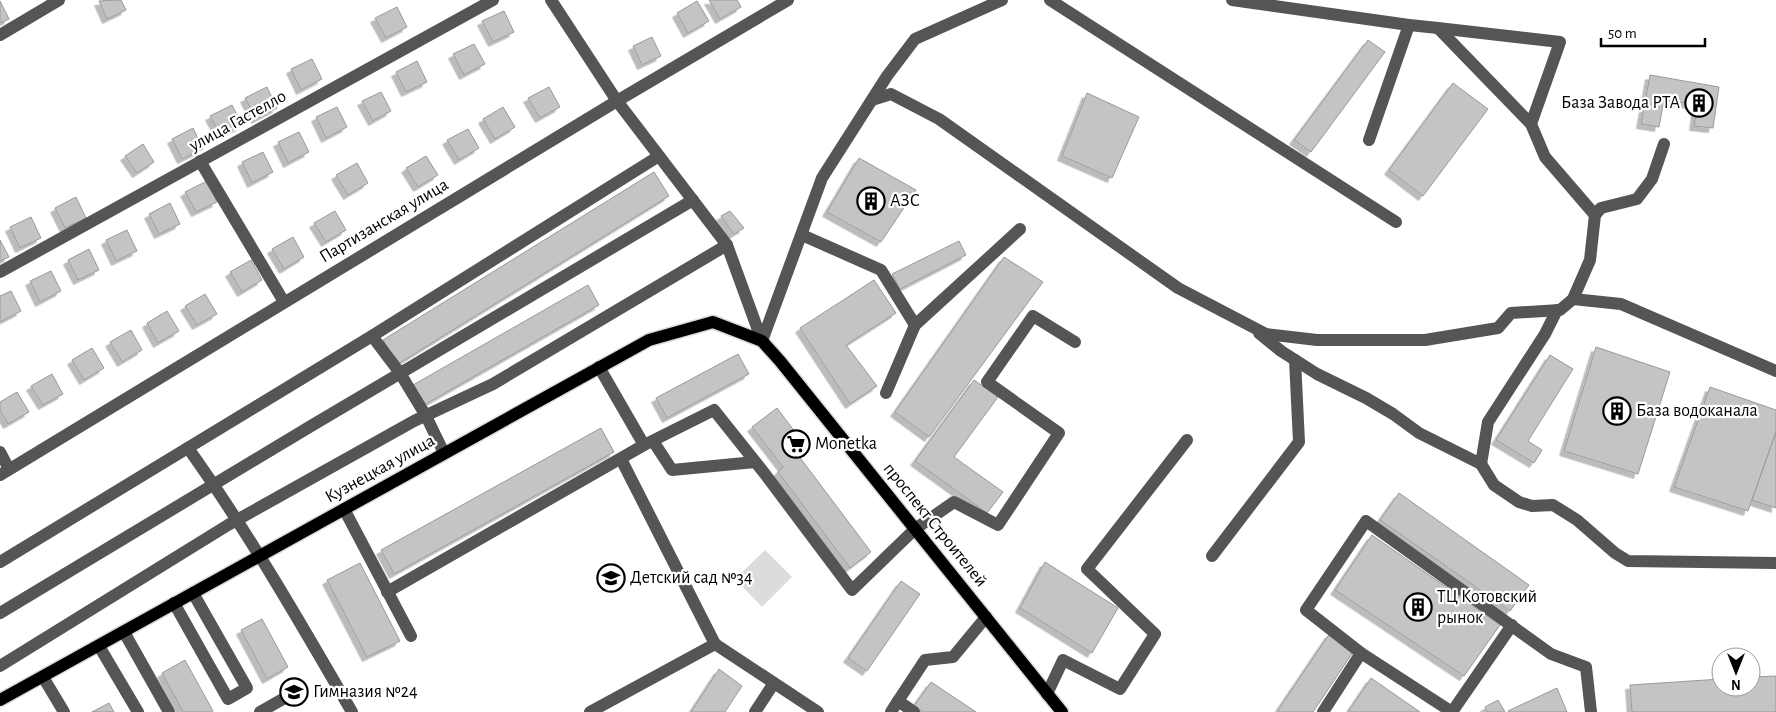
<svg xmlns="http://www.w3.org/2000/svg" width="1776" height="712" font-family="'Alegreya Sans',sans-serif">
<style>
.green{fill:#dcdcdc}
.building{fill:#c4c4c4;stroke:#999;filter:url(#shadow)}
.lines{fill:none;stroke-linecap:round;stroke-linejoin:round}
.major-casing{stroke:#dbdbdb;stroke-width:15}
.minor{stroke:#555;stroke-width:12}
.major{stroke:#000;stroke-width:12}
.labels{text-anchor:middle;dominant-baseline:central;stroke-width:4.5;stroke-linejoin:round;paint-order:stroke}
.poi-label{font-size:18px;fill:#000;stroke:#fff;text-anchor:start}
.street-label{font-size:18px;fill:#000;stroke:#fff}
</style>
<defs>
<filter id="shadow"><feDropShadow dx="-4.5" dy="4.5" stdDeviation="0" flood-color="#0004"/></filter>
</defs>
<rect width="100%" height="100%" fill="#fff"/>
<path class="green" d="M765,550L792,577L762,607L735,579Z"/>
<g class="building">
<path d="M121,0L126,10L107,19L99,1Z"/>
<path d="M709,0H737L741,7L720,19Z"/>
<path d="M0,1L9,19L0,23Z"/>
<path d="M697,1L709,21L688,33L677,13Z"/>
<path d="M397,7L407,27L386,38L375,18Z"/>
<path d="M504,11L514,32L493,42L482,21Z"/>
<path d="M652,37L661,56L642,65L633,46Z"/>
<path d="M1368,40L1385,52L1311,152L1294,140Z"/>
<path d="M474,44L485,64L464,75L453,54Z"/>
<path d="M312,59L322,79L301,90L291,69Z"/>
<path d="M417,61L427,82L406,92L396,72Z"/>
<path d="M1650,75L1719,87L1713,128L1694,126L1697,105L1664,100L1659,127L1641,124Z"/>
<path d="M1453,83L1488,109L1423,196L1389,170Z"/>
<path d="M267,87L277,108L256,119L245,98Z"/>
<path d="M549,87L560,107L540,118L528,98Z"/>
<path d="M381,92L391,111L373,121L362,101Z"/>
<path d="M1087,93L1139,117L1112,178L1062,156Z"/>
<path d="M232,105L242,125L221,136L210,116Z"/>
<path d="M337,107L347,127L326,138L316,117Z"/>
<path d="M503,107L515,127L495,139L483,119Z"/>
<path d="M193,128L203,149L182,159L172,139Z"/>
<path d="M468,129L479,148L459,160L447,140Z"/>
<path d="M299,132L309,152L288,163L278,142Z"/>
<path d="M143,144L154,162L137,173L125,156Z"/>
<path d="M263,152L273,172L252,183L242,162Z"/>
<path d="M426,156L438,175L418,187L406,168Z"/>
<path d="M859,158L916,190L881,242L827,212Z"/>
<path d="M357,163L368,183L348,195L336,175Z"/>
<path d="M654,172L669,196L398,364L383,340Z"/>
<path d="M207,181L217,202L196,212L185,192Z"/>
<path d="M76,197L86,218L65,228L55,208Z"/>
<path d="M170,203L180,224L159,234L149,214Z"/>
<path d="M335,211L346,230L326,242L314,223Z"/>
<path d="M730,211L744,228L734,234L721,216Z"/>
<path d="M31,217L41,238L20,248L10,227Z"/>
<path d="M127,230L137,251L116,261L106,240Z"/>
<path d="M293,237L304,257L284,269L272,249Z"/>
<path d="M0,240L9,257L0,261Z"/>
<path d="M959,241L966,255L900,289L892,274Z"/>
<path d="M89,249L99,270L78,280L68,260Z"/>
<path d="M1004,257L1043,282L929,437L895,412Z"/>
<path d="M251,260L262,280L242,292L230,272Z"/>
<path d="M51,271L61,291L40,302L30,281Z"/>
<path d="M874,280L896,313L846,345L877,386L850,404L800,328Z"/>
<path d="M588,285L599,305L424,405L413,385Z"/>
<path d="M11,291L21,311L0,322V296Z"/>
<path d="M205,294L217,314L197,325L185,306Z"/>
<path d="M167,311L179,331L158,343L147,323Z"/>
<path d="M131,330L142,350L122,362L110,342Z"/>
<path d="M1596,347L1670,372L1638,474L1564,451Z"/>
<path d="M92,348L104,368L84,380L72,360Z"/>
<path d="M738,354L749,374L667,418L656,398Z"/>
<path d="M1550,355L1573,369L1528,441L1542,450L1534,463L1496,440Z"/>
<path d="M52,374L63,394L43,405L31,386Z"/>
<path d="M974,380L998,397L954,457L1003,492L987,513L915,461Z"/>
<path d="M1710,387L1776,410V432L1748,511L1674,487Z"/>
<path d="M17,392L29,412L8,424L0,410V402Z"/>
<path d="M777,408L807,448L798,455L871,552L850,568L778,472L783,467L752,427Z"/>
<path d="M601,428L614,452L394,574L381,550Z"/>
<path d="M1776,432V508L1752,500Z"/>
<path d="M1399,493L1529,585L1510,611L1380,520Z"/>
<path d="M1372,535L1500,625L1464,676L1335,590Z"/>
<path d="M1045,562L1118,608L1092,653L1020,608Z"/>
<path d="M360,563L400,641L367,657L327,580Z"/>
<path d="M901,581L920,594L867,671L848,658Z"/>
<path d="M262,619L288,667L267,679L241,630Z"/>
<path d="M1330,633L1355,649L1313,712H1280L1278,710Z"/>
<path d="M185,660L213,711L212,712H183L162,673Z"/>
<path d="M719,669L742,686L725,712H691Z"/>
<path d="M1776,676V712H1632L1630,685L1721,679V687H1751V677Z"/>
<path d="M1371,678L1420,712H1348Z"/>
<path d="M931,682L976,712H923L914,706Z"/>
<path d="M1557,688L1567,712H1509L1508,711Z"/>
<path d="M1498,700L1505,712H1487L1485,707Z"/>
<path d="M109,703L114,712H92Z"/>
</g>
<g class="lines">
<g class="major-casing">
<path id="major" d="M0,700L649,340L713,322L762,341L780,361L1062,712"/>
</g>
<g class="minor">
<path d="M551,0L617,101L727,245L762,341"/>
<path d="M1050,0L1396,222"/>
<path d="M1232,0L1409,25L1369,140"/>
<path d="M1409,25L1438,28"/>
<path d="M0,35L59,0"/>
<path d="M872,100L891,94L939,119L1178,288L1266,334L1317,340H1425L1498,328L1511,313L1560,310L1573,299L1590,260L1595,215L1601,208L1637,199L1652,179L1664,144"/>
<path d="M1531,124L1438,28L1560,42L1531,124L1545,157L1595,215"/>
<path d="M200,161L284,302"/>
<path d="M802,235L881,270L915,325"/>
<path d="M0,272L493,0"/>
<path d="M1573,299L1621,304L1776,371"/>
<path d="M1259,333L1281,351L1317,374L1366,398L1393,414L1419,433L1481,464L1488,422L1545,334L1557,310"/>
<path d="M372,336L400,373L426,416L444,453"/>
<path d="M762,341L822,178L887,76L915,39L1002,0"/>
<path d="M599,367L644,445"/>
<path d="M886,393L915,325L1020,229"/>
<path d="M653,441L672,470L755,462"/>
<path d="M188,448C248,532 300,622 352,712"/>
<path d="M0,452L9,469"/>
<path d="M621,459L715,644"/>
<path d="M1481,464L1494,485L1519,502L1532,506L1553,505L1577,520L1615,553L1628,561L1776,563"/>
<path d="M0,475L617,101L788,0"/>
<path d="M344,509L411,636"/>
<path d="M1212,556L1299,442L1295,360"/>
<path d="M0,562L372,336L659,156"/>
<path d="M387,592L644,445L714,410L765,474L852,590L915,529L954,502L998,525L1059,433L987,382L1033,316L1075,342"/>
<path d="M174,603L228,699L247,688L193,593"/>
<path d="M0,613L311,426L693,200"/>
<path d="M124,632L169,712"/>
<path d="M99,646L138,712"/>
<path d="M1361,653L1306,610L1366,521L1551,654L1586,667L1591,712"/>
<path d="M0,666L228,525L414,421L493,384L727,245"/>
<path d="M43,677L64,712"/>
<path d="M1047,694L1063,660L1120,689L1155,634L1087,569L1187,440"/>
<path d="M260,712L297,691"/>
<path d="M590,712L715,644L818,712"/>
<path d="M755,712L774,683"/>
<path d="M891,712L898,701"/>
<path d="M914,712L898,701L925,660L953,657L986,617"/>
<path d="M1323,712L1361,653L1452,712"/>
<path d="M1452,712L1512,625"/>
</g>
<use href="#major" class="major"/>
</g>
<defs>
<g id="building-ring" transform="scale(1.4375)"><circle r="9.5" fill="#fff" stroke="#000" stroke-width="1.5"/><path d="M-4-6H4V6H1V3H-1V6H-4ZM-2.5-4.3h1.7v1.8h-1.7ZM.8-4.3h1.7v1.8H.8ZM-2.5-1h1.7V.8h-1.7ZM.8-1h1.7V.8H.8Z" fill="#000"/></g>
<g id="supermarket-ring" transform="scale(1.4375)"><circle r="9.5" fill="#fff" stroke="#000" stroke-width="1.5"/><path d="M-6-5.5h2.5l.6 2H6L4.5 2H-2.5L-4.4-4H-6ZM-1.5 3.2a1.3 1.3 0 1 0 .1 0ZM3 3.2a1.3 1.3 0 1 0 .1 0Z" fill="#000"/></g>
<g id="school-ring" transform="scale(1.4375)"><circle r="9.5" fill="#fff" stroke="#000" stroke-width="1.5"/><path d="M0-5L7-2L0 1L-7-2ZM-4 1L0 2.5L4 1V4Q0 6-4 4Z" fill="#000"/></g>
</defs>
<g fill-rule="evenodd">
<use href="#building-ring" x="1699" y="103"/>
<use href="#building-ring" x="871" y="201"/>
<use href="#building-ring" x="1617" y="411"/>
<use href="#supermarket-ring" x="796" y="444"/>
<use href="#school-ring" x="611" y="578"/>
<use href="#building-ring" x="1418" y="607"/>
<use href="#school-ring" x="294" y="692"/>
</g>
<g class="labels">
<g class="poi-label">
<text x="1680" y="103" text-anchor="end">База Завода РТА</text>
<text x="890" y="201">АЗС</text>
<text x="1636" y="411">База водоканала</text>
<text x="815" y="444">Monetka</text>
<text x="630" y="578">Детский сад №34</text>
<text x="1437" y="597">ТЦ Котовский<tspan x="1437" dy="21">рынок</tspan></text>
<text x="313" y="692">Гимназия №24</text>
</g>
<g class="street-label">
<text transform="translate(238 121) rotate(-29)">улица Гастелло</text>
<text transform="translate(384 221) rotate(-31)">Партизанская улица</text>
<text transform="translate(380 469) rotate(-29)">Кузнецкая улица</text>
<text transform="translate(935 525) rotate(51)">проспект Строителей</text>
</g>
</g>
<g transform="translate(1736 672) rotate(180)"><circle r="24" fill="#ffffff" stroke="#999999"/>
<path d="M0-4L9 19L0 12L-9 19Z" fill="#000000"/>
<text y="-8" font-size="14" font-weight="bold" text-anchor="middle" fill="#000000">N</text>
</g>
<path d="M1601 38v8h104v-8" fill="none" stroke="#000000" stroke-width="2.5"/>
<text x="1608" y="38" font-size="15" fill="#000000" stroke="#ffffff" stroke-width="4" paint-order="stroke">50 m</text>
</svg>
